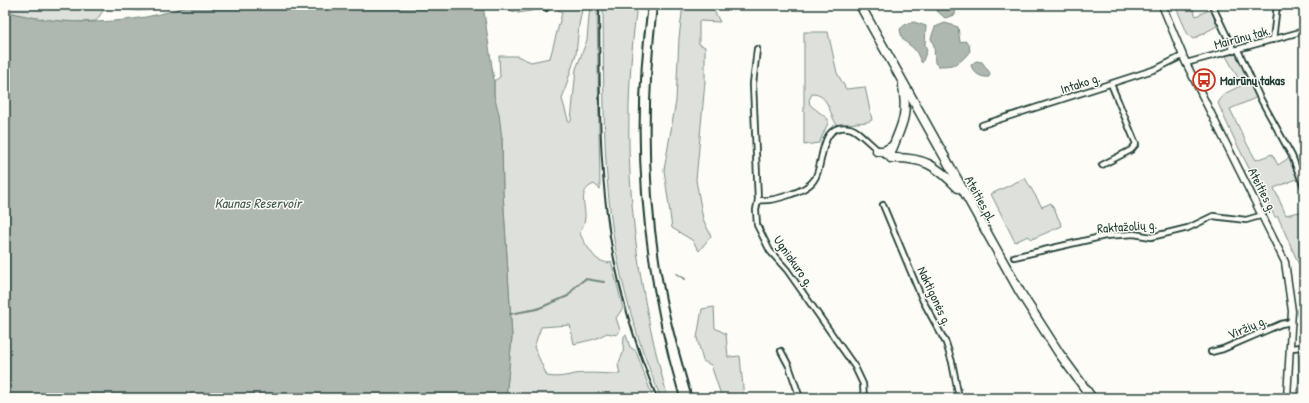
<svg xmlns="http://www.w3.org/2000/svg" width="1309" height="403" font-family="'Patrick Hand',sans-serif">
<style>
.green{fill:#dde0db;stroke:#7e8e88}
.water{fill:#aeb8b1;stroke:#75877f}
.lines{fill:none;stroke-linecap:round;stroke-linejoin:round}
.stream{stroke:#75877f;stroke-width:2}
.street-casing{stroke:#1f3d34;stroke-width:8}
.secondary-casing{stroke:#1f3d34;stroke-width:9}
.highway-casing{stroke:#1f3d34;stroke-width:11}
.street{stroke:#fdfcf7;stroke-width:4.5}
.secondary{stroke:#fdfcf7;stroke-width:6}
.highway{stroke:#fdfcf7;stroke-width:8}
.rail{stroke:#1f3d34;stroke-width:2}
.labels{text-anchor:middle;dominant-baseline:central;stroke-width:3;stroke-linejoin:round;paint-order:stroke}
.street-label{font-size:13px;fill:#1f3d34;stroke:#fdfcf7}
.poi-label{font-size:13px;font-weight:bold;fill:#1f3d34;stroke:#fdfcf7;text-anchor:start}
.water-label{font-size:14px;font-style:italic;fill:#435c53;stroke:#fdfcf7}
</style>
<rect width="100%" height="100%" fill="#fdfcf7"/>
<filter id="ink" filterUnits="userSpaceOnUse"><feTurbulence type="fractalNoise" baseFrequency=".025" numOctaves="2"/><feDisplacementMap in="SourceGraphic" scale="8" xChannelSelector="R" yChannelSelector="G"/><feConvolveMatrix kernelMatrix="1 2 1 2 8 2 1 2 1" color-interpolation-filters="sRGB"/></filter>
<g filter="url(#ink)">
<g class="green">
<path d="M5,5H107L96,21C65,24 35,19 5,11Z"/>
<path d="M128,5H189C179,9 179,6 170,6C155,7 144,14 128,9Z"/>
<path d="M505,5H583L579,25L576,54L562,99L569,123L571,121L576,69L587,40L590,5H597L600,189L594,184C577,191 586,205 585,218C585,223 581,229 580,233C581,238 592,254 596,258C598,260 604,262 608,263L611,261L623,308L616,318L620,330L617,335L607,333L595,339L574,344L570,325L541,327L534,347L547,376C558,378 565,376 575,374C589,372 605,374 620,374L618,365L623,353L624,336L626,335L630,347L636,351L653,398H506L512,337L503,193L502,139L494,95V81L500,77L499,56H517L531,62L550,58L562,13L555,7L518,13L506,9Z"/>
<path d="M603,5H637C619,137 631,270 668,398H661C638,343 620,285 612,226C602,153 604,78 603,5Z"/>
<path d="M683,5H711L720,22L699,21V44L705,47V82L696,180L703,219L711,236L699,251L692,240L672,228L664,170L676,101L679,38Z"/>
<path d="M1175,5H1191L1196,16L1211,9L1217,26L1193,39L1188,35Z"/>
<path d="M804,32H828L837,73L846,89L865,87L872,120L867,122L837,125C829,114 829,94 812,94L809,100L810,105L828,119V123L819,143L804,145Z"/>
<path d="M1238,53L1258,97L1230,109L1247,144L1256,160L1272,154L1278,165L1292,156L1296,165L1304,160V187L1302,181L1297,179L1274,188L1286,215L1304,211V276L1278,217H1275C1255,180 1235,143 1218,103L1224,94L1242,85L1226,56Z"/>
<path d="M1025,178L1042,207L1051,203L1062,226L1032,239L1028,236L1015,242L991,194Z"/>
<path d="M714,307L715,328L726,334L728,357L740,356L744,398H722L711,365L703,361L697,338L702,309Z"/>
<path d="M1304,349V398H1296L1299,380L1298,352Z"/>
</g>
<g class="water">
<path d="M189,5H483L494,81V95L499,114L502,139L503,193L512,337L506,398H5V11C60,27 135,26 189,5Z"/>
<path d="M938,5H956L955,15L945,18L937,11Z"/>
<path d="M914,22L926,26L925,45L927,50L922,63C919,59 918,53 914,49C906,41 902,43 900,29L906,24Z"/>
<path d="M945,23L958,27L960,42L965,41L969,44L970,51C960,64 955,66 938,66L935,63L934,46L931,38L935,27Z"/>
<path d="M976,61L982,62L990,73L989,77C981,78 973,73 971,65Z"/>
</g>
<g class="lines">
<g class="stream">
<path d="M677,274L685,279"/>
<path d="M510,314L537,309L568,296L575,287L585,279L604,282"/>
</g>
<g class="street-casing">
<g id="street">
<path d="M1212,5L1234,51"/>
<path d="M546,8L548,5"/>
<path d="M1273,40L1277,5"/>
<path d="M757,49L753,84L758,200L756,210L757,225L770,251L787,270L855,367L863,384L864,398"/>
<path d="M1238,50L1259,96L1292,156L1304,187"/>
<path d="M1186,63L1304,31"/>
<path d="M982,125L1156,69L1182,56"/>
<path d="M1102,165L1131,150L1136,144L1111,84"/>
<path d="M758,200C772,202 806,192 814,180C825,165 818,122 849,128C861,130 874,152 891,158"/>
<path d="M883,205L923,301L946,343L952,362L959,398"/>
<path d="M1014,257L1105,236L1134,234L1151,237L1188,228L1213,216L1246,220L1263,215"/>
<path d="M1290,348L1304,347"/>
<path d="M781,351L789,366L800,398"/>
<path d="M1211,352L1223,349L1281,324L1292,322"/>
</g>
</g>
<g class="secondary-casing">
<path id="secondary" d="M1162,5L1186,63L1285,262L1292,311L1287,398"/>
</g>
<g class="highway-casing">
<g id="highway">
<path d="M860,5L1020,292L1059,353L1092,398"/>
<path d="M903,86C908,118 902,123 891,152V158C923,157 936,165 958,188"/>
<path d="M877,151H884L893,146"/>
</g>
</g>
<use href="#street" class="street"/>
<use href="#secondary" class="secondary"/>
<use href="#highway" class="highway"/>
<g class="rail">
<path d="M599,5C600,75 598,145 607,214C614,277 633,340 657,398"/>
<path d="M648,5C630,137 642,271 680,398"/>
<path d="M657,5C646,102 646,199 665,295C672,330 682,364 692,398"/>
</g>
</g>
</g>
<defs>
<g id="bus-ring" transform="scale(1.15)"><circle r="9.5" fill="#fdfcf7" stroke="#c8321e" stroke-width="1.5"/><path d="M-5-6H5V4H4V6H2V4H-2V6H-4V4H-5ZM-3.5-4V0h7V-4ZM-3.5 1.2v1.5H-2V1.2ZM2 1.2v1.5H3.5V1.2Z" fill="#c8321e"/></g>
</defs>
<g fill-rule="evenodd">
<use href="#bus-ring" x="1204" y="80"/>
</g>
<g class="labels">
<g class="street-label">
<text transform="translate(1242 37) rotate(-15)">Mairūnų tak.</text>
<text transform="translate(1080 83) rotate(-18)">Intako g.</text>
<text transform="translate(1263 190) rotate(63)">Ateities g.</text>
<text transform="translate(981 199) rotate(61)">Ateities pl.</text>
<text transform="translate(1127 226) rotate(-4)">Raktažolių g.</text>
<text transform="translate(794 261) rotate(55)">Ugniakuro g.</text>
<text transform="translate(935 296) rotate(65)">Naktigonės g.</text>
<text transform="translate(1247 327) rotate(-23)">Viržių g.</text>
</g>
<g class="poi-label">
<text x="1220" y="80">Mairūnų takas</text>
</g>
<g class="water-label">
<text x="258" y="202">Kaunas Reservoir</text>
</g>
</g>
<rect width="1309" height="403" fill="none" stroke="#fdfcf7" stroke-width="20"/>
<rect x="10" y="10" width="1289" height="383" fill="none" stroke="#1f3d34" stroke-width="1.5" filter="url(#ink)"/>
</svg>
